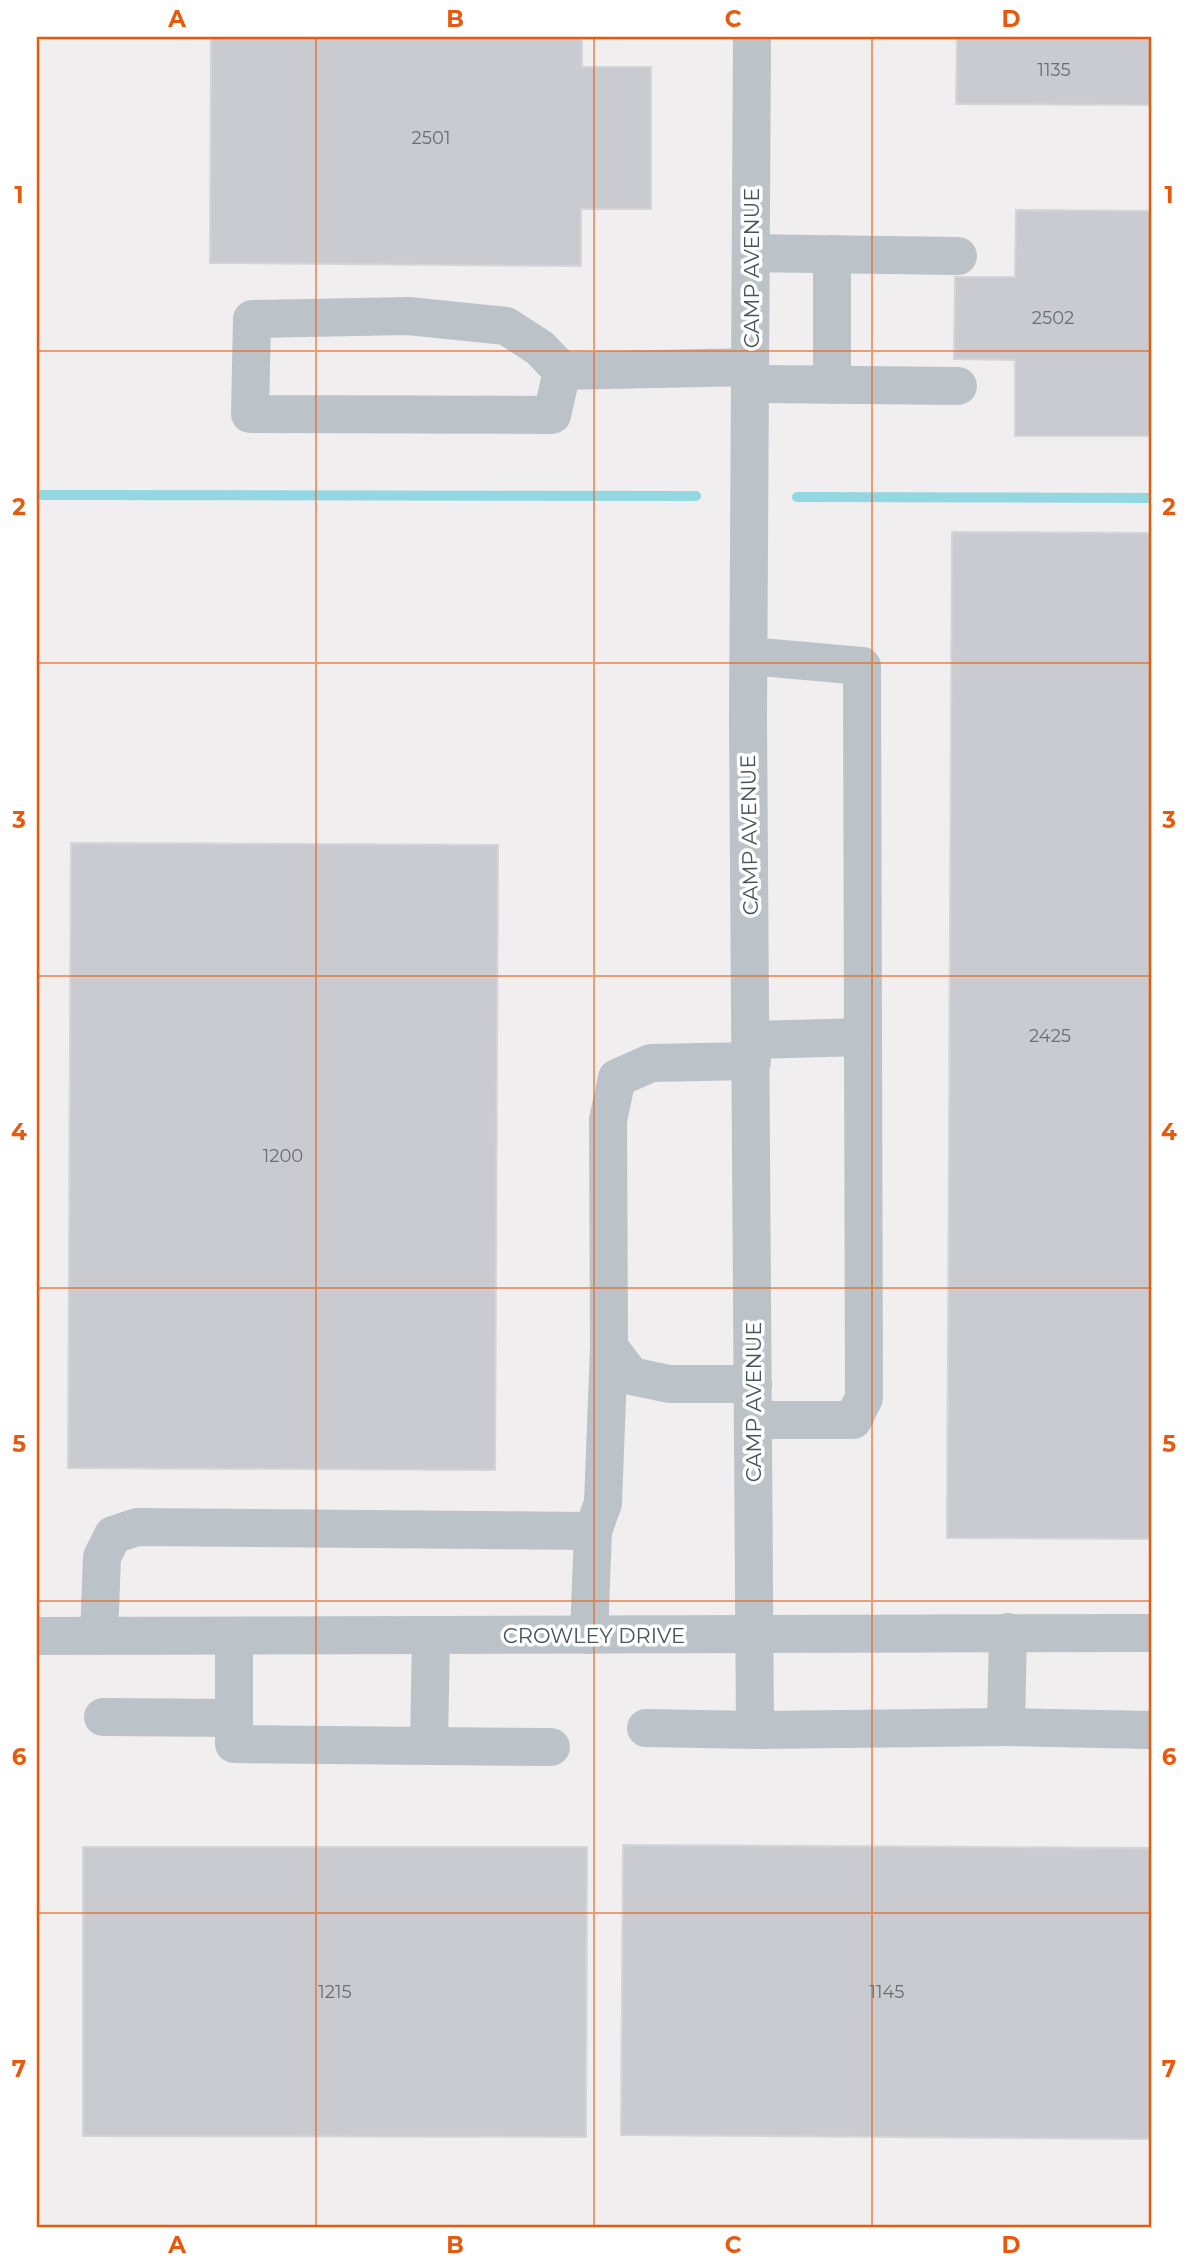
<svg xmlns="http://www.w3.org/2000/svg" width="1188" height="2264" font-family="Montserrat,sans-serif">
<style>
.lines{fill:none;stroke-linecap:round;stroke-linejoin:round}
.stream{stroke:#92d7e2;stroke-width:10}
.building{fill:#c9cbd0;stroke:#d3d5d9;stroke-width:2}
.minor{stroke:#bbc3c9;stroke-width:38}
.grid{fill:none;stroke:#e8590c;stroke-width:2;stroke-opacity:0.55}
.labels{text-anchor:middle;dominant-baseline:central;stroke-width:7;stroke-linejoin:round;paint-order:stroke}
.number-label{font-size:18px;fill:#687077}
.street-label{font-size:21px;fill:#485259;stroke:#fff}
.neatline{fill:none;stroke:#e8590c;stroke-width:2.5}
.grid-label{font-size:23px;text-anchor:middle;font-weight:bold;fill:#e8590c}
</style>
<rect width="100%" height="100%" fill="#f0eeee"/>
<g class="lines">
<g class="stream">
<path d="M42,495L696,496"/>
<path d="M797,497L1151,498"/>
</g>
</g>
<g class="building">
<path d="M211,37H582V67H651V209H581V266L210,263Z"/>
<path d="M957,37H1151V105L956,104Z"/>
<path d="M1016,210L1151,211V436H1015V360L954,359L955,277H1015Z"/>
<path d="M952,532L1151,533V1539L947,1538Z"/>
<path d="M71,843L498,845L495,1470L68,1468Z"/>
<path d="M623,1845L1151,1848V2139L621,2135Z"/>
<path d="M83,1847H587L586,2137L83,2136Z"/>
</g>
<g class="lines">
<g class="minor">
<path d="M752,37L748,719L755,1730L1006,1727L1008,1632"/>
<path d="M751,253L958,256"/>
<path d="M832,254V385"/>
<path d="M562,371L552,415L250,414L252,319L408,316L506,326L540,348L562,371L750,367"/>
<path d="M750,384L958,386"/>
<path d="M749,656L862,666L864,1398L853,1420H753"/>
<path d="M751,1040L863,1037"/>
<path d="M752,1061L651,1063L617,1078L608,1120L609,1347L631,1376L669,1384H753"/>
<path d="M589,1635L593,1531L603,1503L609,1347"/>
<path d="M37,1636L1151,1633"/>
<path d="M99,1636L102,1557L113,1535L137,1527L593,1531"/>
<path d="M234,1636V1744L429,1746L431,1635"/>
<path d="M103,1717L234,1718"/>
<path d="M1006,1727L1151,1730"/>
<path d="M646,1728L755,1730"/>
<path d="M429,1746L551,1747"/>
</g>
</g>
<path class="grid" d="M316,37V2227M594,37V2227M872,37V2227M37,351H1151M37,663H1151M37,976H1151M37,1288H1151M37,1601H1151M37,1913H1151"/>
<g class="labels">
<g class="number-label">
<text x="1054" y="70">1135</text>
<text x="431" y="138">2501</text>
<text x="1053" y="318">2502</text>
<text x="1050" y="1036">2425</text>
<text x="283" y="1156">1200</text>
<text x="335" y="1992">1215</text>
<text x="887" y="1992">1145</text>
</g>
<g class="street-label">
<text transform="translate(751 268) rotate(-90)">CAMP AVENUE</text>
<text transform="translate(749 835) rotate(-91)">CAMP AVENUE</text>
<text transform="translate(753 1402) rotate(-90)">CAMP AVENUE</text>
<text x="594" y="1635">CROWLEY DRIVE</text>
</g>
</g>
<rect width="1188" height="2264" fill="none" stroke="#ffffff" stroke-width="77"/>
<rect x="38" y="38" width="1112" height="2188" class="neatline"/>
<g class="grid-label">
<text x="177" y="27">A</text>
<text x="455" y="27">B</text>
<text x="733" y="27">C</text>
<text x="1011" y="27">D</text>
<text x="19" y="203">1</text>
<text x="1169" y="203">1</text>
<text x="19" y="515">2</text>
<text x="1169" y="515">2</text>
<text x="19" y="828">3</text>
<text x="1169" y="828">3</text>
<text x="19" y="1140">4</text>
<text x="1169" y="1140">4</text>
<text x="19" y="1452">5</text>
<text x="1169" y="1452">5</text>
<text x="19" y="1765">6</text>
<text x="1169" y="1765">6</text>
<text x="19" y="2077">7</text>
<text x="1169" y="2077">7</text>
<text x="177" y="2253">A</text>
<text x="455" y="2253">B</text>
<text x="733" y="2253">C</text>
<text x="1011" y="2253">D</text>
</g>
</svg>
